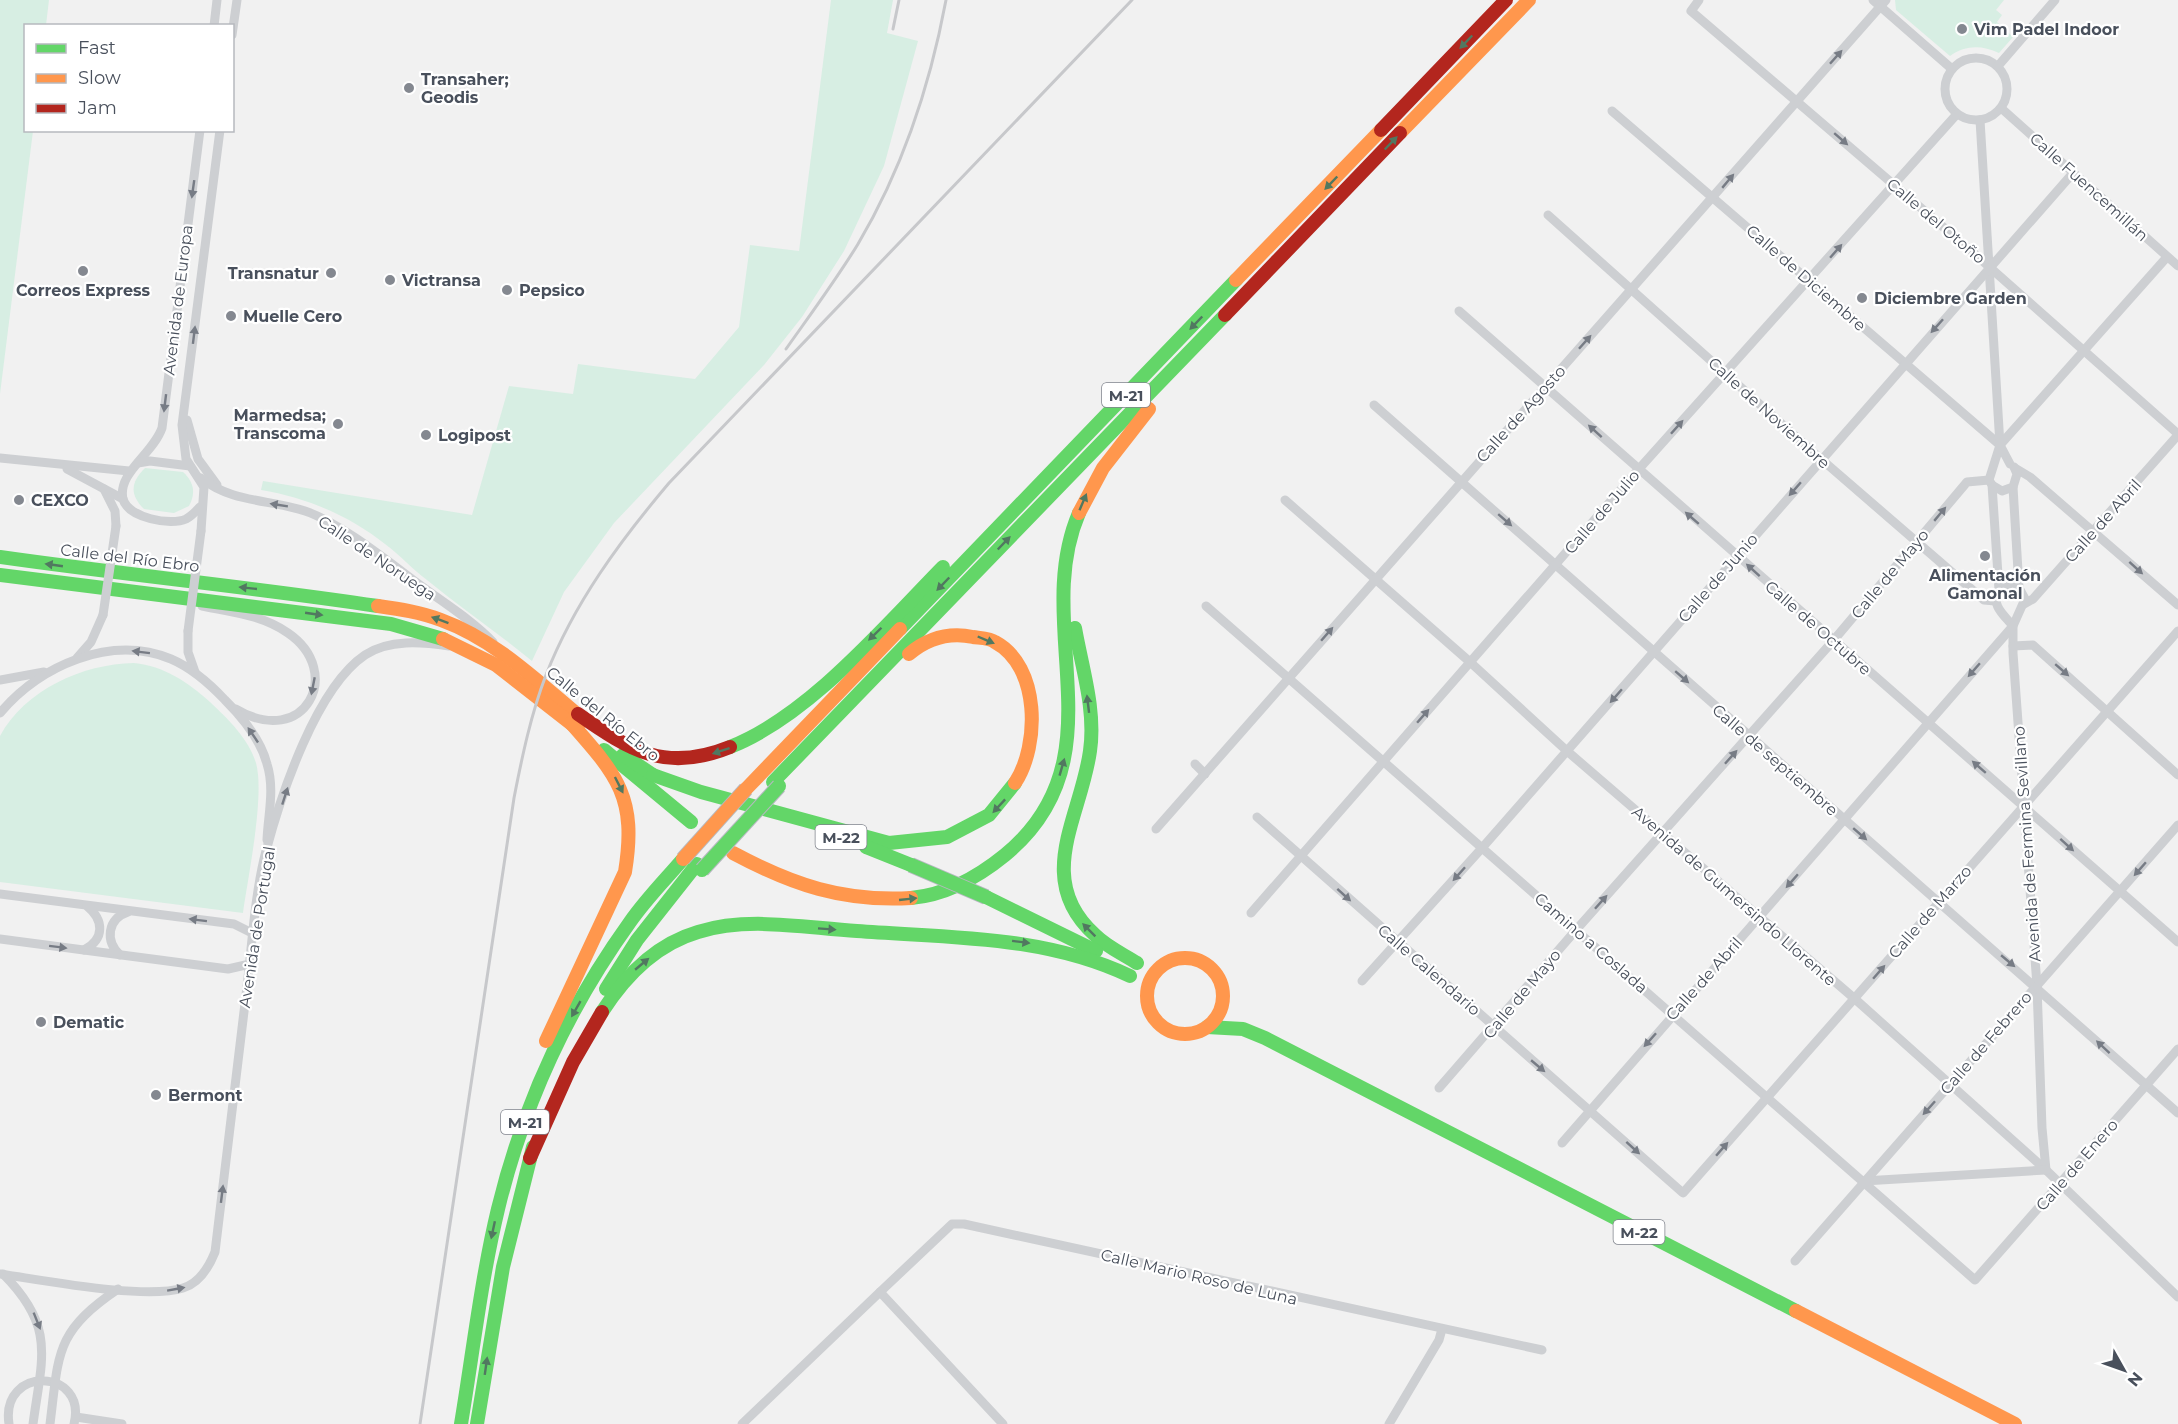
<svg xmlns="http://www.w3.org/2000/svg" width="2178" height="1424" font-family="Montserrat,sans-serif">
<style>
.green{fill:#d7eee3}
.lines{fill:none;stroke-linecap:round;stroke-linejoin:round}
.street{stroke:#cdcfd2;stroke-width:9}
.fast{stroke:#63d668;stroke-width:14}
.slow{stroke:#ff974d;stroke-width:14}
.jam{stroke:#b3261e;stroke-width:14}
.rail{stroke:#c7c8cb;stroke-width:3}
.fast-bridge-casing{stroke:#b6b9c0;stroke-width:16;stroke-linecap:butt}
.slow-bridge-casing{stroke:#b6b9c0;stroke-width:16;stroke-linecap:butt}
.street-bridge{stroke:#cdcfd2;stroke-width:9}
.fast-bridge{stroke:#63d668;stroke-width:14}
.slow-bridge{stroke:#ff974d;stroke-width:14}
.oneway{fill:#517860}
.oneway2{fill:#777c85}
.poi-dot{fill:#848890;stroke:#fff;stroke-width:2}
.labels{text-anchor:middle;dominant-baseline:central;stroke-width:4.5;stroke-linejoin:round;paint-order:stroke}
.shield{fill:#fff;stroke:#80848d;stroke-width:1.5}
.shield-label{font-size:15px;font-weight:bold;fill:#49505c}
.poi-label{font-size:16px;font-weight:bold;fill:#49505c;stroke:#fff;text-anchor:start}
.street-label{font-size:16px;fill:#49505c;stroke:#fff}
</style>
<rect width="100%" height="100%" fill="#f1f1f1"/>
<g class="green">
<path d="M0,0H49L46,25L26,26V130L33,131L0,394Z"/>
<path d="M831,0H893L887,33L918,41L884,166L844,251L802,317L764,365L614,523L564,592L532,661C498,633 461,608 427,580C412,569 400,555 385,544C350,516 305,497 261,490L263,481L472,515L509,386L573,394L578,364L695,379L739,327L750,245L799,251Z"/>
<path d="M2004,0L1996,10L2002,15L1997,22L2013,37L1999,53C1981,45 1966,45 1950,56L1896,10L1895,0Z"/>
<path d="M145,468L183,472C194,482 196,493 189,506L174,513L144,509C129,494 131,482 145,468Z"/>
<path d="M134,663C164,666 188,682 210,702C228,719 249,739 256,763C265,795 248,877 243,913L0,882V736C25,690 82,664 134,663Z"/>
</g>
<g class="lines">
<g class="street">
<path d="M1699,0L1691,11L1977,256L2178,434"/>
<path d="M1873,0L1952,69"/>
<path d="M214,26L217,0"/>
<path d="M232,35L237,0"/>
<circle cx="1976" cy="89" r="31"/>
<path d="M1998,66L2055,0"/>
<path d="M2001,108L2178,266"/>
<path d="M1612,111L2000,445L2010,464"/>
<path d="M1980,120L2000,445L1989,480L1992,485L1999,590"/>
<path d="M200,130L162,428C153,454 117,473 123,499C128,518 171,526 186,519C192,516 196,511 200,507"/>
<path d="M1548,215L1821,459L1984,600L1995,601"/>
<path d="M1459,311L2178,942"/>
<path d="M1374,405L2178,1113"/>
<path d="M187,420L198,459L217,485"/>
<path d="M2000,445L2167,257"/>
<path d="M0,458L129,471"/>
<path d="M138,463L150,461L190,466"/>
<path d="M2015,468L2030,477L2178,605"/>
<path d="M67,469L123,499"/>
<path d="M201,478C232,503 269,499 305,511C343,524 391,564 424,588C447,605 473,621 493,642"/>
<path d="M1992,485L2002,491L2013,487L2017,474L2014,467"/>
<path d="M2013,487L2019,588"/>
<path d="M104,489L115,511L116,526"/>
<path d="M1285,500L1470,662L1567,751L1855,999L2046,1170L2178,1297"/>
<path d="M201,531L204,487L186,459L182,425L220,130"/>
<path d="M2024,604L2033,599L2178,435"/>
<path d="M202,606C232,612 262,615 288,633C345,672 305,750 236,709"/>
<path d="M1206,606L1975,1280L2178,1049"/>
<path d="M2013,626C2004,615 1990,605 1999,590L2009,586L2019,588L2025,599L2013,626V653L2037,986L2042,1128L2046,1170"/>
<path d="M188,631V652L195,672"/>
<path d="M2013,646L2033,645L2178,775"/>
<path d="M77,658L91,642L103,615"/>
<path d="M0,680L44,672"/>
<path d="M0,713C40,666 110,634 171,659C192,668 209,683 225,700C242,717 261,740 267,764C275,789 268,815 267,840"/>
<path d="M1195,764L1205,774"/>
<path d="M1257,817L1683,1193L2178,631"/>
<path d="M1156,829L1886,0"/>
<path d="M0,894L234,924L254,934"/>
<path d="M1251,913L1638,470L1957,114"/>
<path d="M0,939L228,969L250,964"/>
<path d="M84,950C105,939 104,920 87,906"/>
<path d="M120,955C105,941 107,919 128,912"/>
<path d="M1362,981L1482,848L2073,173"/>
<path d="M1439,1088L1576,930L1833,641L1967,482L1989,480"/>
<path d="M1562,1143L2013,626"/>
<path d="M1864,1181L2046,1170"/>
<path d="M1795,1261L2178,825"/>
<path d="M0,1274C42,1280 145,1300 183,1288C200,1283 209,1267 215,1252C225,1166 236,1081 246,995C252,948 254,897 266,851C281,795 316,688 365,655C389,639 422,642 449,646"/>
<path d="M3,1274C56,1327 42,1357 33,1424"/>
<path d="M880,1292L952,1224H964L1542,1350"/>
<path d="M76,1417L122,1424"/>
<path d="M9,1424C0,1365 88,1368 74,1424"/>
<path d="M50,1424C59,1352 55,1332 118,1289"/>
<path d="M742,1424L880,1292L1003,1424"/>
<path d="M1389,1424L1439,1340L1442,1329"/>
</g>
<g class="fast">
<path d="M0,557C126,575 252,587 378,606"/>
<path d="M0,575L391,624L443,639"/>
<path d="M1075,628C1082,668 1096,710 1090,751C1081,817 1033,879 1095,935C1107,947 1123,954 1137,963"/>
<path d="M900,629L1236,280"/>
<path d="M730,747C809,716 884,627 943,567"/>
<path d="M604,750L691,822"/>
<path d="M623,755L653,775"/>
<path d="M653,775L701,792L889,843L947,837L989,815L1015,783"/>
<path d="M773,782L1225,315"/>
<path d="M866,847L911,865"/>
<path d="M986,897L1096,951"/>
<path d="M911,898C946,895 978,877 1005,855C1123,758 1030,627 1079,513"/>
<path d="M606,989L637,940L697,864"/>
<path d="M602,1012C625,976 657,944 698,932C749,916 805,928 857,931C950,938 1044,935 1130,976"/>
<path d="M1207,1027L1243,1029L1265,1038L1796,1311"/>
<path d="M461,1424C473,1352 481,1280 498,1209C523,1106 568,1008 630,922C646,899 665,880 683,859"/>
<path d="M477,1424L503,1267L533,1147"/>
</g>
<g class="slow">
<path d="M1400,133L1529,0"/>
<path d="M1236,280L1381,130"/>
<path d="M1079,513L1103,468L1149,409"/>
<path d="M378,606C399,609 420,612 441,620C496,640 539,683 584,720"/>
<path d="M443,639L496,665L578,729"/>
<path d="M909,654C928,638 949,632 973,637C979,638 990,638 995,642C1040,666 1040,745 1015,783"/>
<path d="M746,789L900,629"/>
<path d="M733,853C793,885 843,902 911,898"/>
<circle cx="1185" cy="996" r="38"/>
<path d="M546,1041L625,872C637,798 618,776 571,723"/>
<path d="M1796,1311L2015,1424"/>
</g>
<g class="jam">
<path d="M1381,130L1506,0"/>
<path d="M1225,315L1400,133"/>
<path d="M578,714C631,751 666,773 730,747"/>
<path d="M530,1158L573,1062L602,1012"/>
</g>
<g class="rail">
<path d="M893,29L899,0"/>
<path d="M786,349C810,315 836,280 858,244C903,168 930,86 946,0"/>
<path d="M420,1424L514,798C522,757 531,714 546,675C574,603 620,541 669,483L1132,0"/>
</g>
<g class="fast-bridge-casing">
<g id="fast-bridge">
<path d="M911,865L986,897"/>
<path d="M702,870L779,786"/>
</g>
</g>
<g class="slow-bridge-casing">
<path id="slow-bridge" d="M683,859L746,789"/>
</g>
<g class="street-bridge">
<path d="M103,615L116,526"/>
<path d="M188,631L201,531"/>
</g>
<use href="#fast-bridge" class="fast-bridge"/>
<use href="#slow-bridge" class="slow-bridge"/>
</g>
<defs><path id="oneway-solid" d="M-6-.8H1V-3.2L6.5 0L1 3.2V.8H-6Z" transform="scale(1.5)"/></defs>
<g class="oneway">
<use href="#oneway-solid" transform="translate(1466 42) rotate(134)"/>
<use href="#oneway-solid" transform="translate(1391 143) rotate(-46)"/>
<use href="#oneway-solid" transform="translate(1331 183) rotate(134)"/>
<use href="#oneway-solid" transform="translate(1196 323) rotate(134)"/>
<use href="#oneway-solid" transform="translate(1083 502) rotate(-67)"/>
<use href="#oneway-solid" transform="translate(1004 543) rotate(-46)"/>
<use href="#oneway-solid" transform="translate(54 565) rotate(-172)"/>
<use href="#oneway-solid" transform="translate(943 584) rotate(134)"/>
<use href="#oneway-solid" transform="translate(248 588) rotate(-174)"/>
<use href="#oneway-solid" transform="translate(314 614) rotate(8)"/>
<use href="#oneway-solid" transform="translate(440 620) rotate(-160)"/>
<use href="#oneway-solid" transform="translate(875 634) rotate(136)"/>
<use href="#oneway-solid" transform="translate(986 640) rotate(23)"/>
<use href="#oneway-solid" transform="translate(1088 704) rotate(-97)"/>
<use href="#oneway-solid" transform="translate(721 751) rotate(162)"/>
<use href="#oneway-solid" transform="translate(1062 767) rotate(-74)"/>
<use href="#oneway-solid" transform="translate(619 785) rotate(63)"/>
<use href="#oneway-solid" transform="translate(999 806) rotate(133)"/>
<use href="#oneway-solid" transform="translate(908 899) rotate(-6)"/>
<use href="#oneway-solid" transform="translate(827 929) rotate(4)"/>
<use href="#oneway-solid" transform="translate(1089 930) rotate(-135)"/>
<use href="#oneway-solid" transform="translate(1021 942) rotate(7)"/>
<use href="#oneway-solid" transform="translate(642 964) rotate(-40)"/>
<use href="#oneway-solid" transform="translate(576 1009) rotate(120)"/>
<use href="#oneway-solid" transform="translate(493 1230) rotate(102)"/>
<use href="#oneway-solid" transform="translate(486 1366) rotate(-82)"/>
</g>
<g class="oneway2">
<use href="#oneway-solid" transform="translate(1836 57) rotate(-48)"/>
<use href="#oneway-solid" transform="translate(1841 139) rotate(41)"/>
<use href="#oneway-solid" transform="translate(1728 181) rotate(-50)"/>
<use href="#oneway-solid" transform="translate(193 189) rotate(98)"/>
<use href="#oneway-solid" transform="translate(1836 251) rotate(-49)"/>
<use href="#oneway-solid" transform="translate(1937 326) rotate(132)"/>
<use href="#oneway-solid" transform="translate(194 335) rotate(-83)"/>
<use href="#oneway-solid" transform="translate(1585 342) rotate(-48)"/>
<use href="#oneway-solid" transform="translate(165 403) rotate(97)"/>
<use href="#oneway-solid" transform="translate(1677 427) rotate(-48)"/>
<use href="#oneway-solid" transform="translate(1595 431) rotate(-138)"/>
<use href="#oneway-solid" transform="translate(1795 489) rotate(131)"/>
<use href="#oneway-solid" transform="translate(279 505) rotate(-171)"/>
<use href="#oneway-solid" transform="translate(1940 514) rotate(-50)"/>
<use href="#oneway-solid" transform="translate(1692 518) rotate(-139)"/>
<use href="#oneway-solid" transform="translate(1505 520) rotate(41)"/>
<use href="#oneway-solid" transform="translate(2136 568) rotate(42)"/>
<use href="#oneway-solid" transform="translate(1753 570) rotate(-138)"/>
<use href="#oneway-solid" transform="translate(1327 634) rotate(-49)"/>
<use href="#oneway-solid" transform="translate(141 652) rotate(-173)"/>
<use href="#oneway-solid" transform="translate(1974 670) rotate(131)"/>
<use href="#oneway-solid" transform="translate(2062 670) rotate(41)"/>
<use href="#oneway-solid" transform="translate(1682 677) rotate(41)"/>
<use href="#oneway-solid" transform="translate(313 686) rotate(101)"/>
<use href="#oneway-solid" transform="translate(1616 696) rotate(131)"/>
<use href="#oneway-solid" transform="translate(1423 716) rotate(-49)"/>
<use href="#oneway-solid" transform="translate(253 735) rotate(-124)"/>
<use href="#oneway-solid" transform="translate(1731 757) rotate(-48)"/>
<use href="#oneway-solid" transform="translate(1979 767) rotate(-139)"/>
<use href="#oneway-solid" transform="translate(285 796) rotate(-72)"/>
<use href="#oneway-solid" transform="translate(1860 834) rotate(41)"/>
<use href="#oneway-solid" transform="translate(2067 845) rotate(42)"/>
<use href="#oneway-solid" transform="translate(2140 869) rotate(131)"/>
<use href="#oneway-solid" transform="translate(1459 874) rotate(132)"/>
<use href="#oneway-solid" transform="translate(1792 881) rotate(131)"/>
<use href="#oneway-solid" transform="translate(1344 895) rotate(42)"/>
<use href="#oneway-solid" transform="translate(1601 902) rotate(-48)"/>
<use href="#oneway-solid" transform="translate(198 920) rotate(-173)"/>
<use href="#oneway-solid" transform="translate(58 947) rotate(7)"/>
<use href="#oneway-solid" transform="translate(2008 961) rotate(40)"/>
<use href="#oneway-solid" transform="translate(1879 972) rotate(-49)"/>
<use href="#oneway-solid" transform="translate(1650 1040) rotate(132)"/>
<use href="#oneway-solid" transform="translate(2103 1047) rotate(-137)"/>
<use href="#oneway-solid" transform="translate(1538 1066) rotate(40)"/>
<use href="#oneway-solid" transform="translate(1929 1108) rotate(132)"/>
<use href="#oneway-solid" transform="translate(1633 1148) rotate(42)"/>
<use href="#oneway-solid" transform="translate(1722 1149) rotate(-49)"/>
<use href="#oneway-solid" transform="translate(222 1194) rotate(-83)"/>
<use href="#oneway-solid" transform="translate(176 1289) rotate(-10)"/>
<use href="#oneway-solid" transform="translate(37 1321) rotate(68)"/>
</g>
<g class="poi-dot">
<circle cx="1962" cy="29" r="6"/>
<circle cx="409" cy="88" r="6"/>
<circle cx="83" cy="271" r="6"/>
<circle cx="331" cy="273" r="6"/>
<circle cx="390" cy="280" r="6"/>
<circle cx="507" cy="290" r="6"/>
<circle cx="1862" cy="298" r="6"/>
<circle cx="231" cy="316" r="6"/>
<circle cx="338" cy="424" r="6"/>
<circle cx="426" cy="435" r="6"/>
<circle cx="19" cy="500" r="6"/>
<circle cx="1985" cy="556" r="6"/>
<circle cx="41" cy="1022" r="6"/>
<circle cx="156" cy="1095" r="6"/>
</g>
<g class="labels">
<g class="shield">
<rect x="1102" y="383" width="48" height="24" rx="4.5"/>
<rect x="815.5" y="825" width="51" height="24" rx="4.5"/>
<rect x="501" y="1110" width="48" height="24" rx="4.5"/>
<rect x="1613.5" y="1220" width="51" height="24" rx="4.5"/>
</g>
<g class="shield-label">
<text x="1126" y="395">M-21</text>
<text x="841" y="837">M-22</text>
<text x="525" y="1122">M-21</text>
<text x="1639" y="1232">M-22</text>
</g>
<g class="poi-label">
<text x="1974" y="29">Vim Padel Indoor</text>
<text x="421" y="79">Transaher;<tspan x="421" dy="18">Geodis</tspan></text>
<text x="319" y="273" text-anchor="end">Transnatur</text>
<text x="402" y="280">Victransa</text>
<text x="83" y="290" text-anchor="middle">Correos Express</text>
<text x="519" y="290">Pepsico</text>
<text x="1874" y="298">Diciembre Garden</text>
<text x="243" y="316">Muelle Cero</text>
<text x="326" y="415" text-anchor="end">Marmedsa;<tspan x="326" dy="18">Transcoma</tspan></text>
<text x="438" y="435">Logipost</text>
<text x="31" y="500">CEXCO</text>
<text x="1985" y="575" text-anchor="middle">Alimentación<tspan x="1985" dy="18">Gamonal</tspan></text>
<text x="53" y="1022">Dematic</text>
<text x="168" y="1095">Bermont</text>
</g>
<g class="street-label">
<text transform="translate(2089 187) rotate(42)">Calle Fuencemillán</text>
<text transform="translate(1936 221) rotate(40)">Calle del Otoño</text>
<text transform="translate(1806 278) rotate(41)">Calle de Diciembre</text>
<text transform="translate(178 300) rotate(-83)">Avenida de Europa</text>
<text transform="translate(1769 413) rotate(42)">Calle de Noviembre</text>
<text transform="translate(1521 414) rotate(-48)">Calle de Agosto</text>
<text transform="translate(1602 512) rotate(-49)">Calle de Julio</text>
<text transform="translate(2103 521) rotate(-48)">Calle de Abril</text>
<text transform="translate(130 558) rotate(7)">Calle del Río Ebro</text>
<text transform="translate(377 558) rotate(34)">Calle de Noruega</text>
<text transform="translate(1890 574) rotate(-50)">Calle de Mayo</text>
<text transform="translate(1718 578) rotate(-49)">Calle de Junio</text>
<text transform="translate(1818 628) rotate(41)">Calle de Octubre</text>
<text transform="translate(603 714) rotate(39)">Calle del Río Ebro</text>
<text transform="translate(1775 760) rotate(41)">Calle de septiembre</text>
<text transform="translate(2027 844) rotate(-94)">Avenida de Fermina Sevillano</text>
<text transform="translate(1734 896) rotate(41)">Avenida de Gumersindo Llorente</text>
<text transform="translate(1930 912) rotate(-49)">Calle de Marzo</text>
<text transform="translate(257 927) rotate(-81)">Avenida de Portugal</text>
<text transform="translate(1591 943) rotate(41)">Camino a Coslada</text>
<text transform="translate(1429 970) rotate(41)">Calle Calendario</text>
<text transform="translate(1704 979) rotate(-48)">Calle de Abril</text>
<text transform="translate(1522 994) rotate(-50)">Calle de Mayo</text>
<text transform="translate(1986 1043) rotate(-49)">Calle de Febrero</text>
<text transform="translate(2077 1165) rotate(-49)">Calle de Enero</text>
<text transform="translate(1199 1277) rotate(13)">Calle Mario Roso de Luna</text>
</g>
</g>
<rect x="24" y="24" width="210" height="108" fill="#ffffff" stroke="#b6b9be" stroke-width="1.5"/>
<rect x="36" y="44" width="30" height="9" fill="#63d668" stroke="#b6b9be" stroke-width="1.5"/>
<text x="78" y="54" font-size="18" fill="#49505c">Fast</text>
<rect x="36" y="74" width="30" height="9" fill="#ff974d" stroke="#b6b9be" stroke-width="1.5"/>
<text x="78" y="84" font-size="18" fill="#49505c">Slow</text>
<rect x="36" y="104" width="30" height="9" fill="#b3261e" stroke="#b6b9be" stroke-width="1.5"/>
<text x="78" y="114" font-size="18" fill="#49505c">Jam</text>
<g transform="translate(2124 1370) rotate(130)" stroke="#ffffff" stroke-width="4.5" paint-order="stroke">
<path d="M0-4.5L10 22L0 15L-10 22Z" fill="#49505c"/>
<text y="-9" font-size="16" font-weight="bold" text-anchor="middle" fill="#49505c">N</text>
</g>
</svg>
